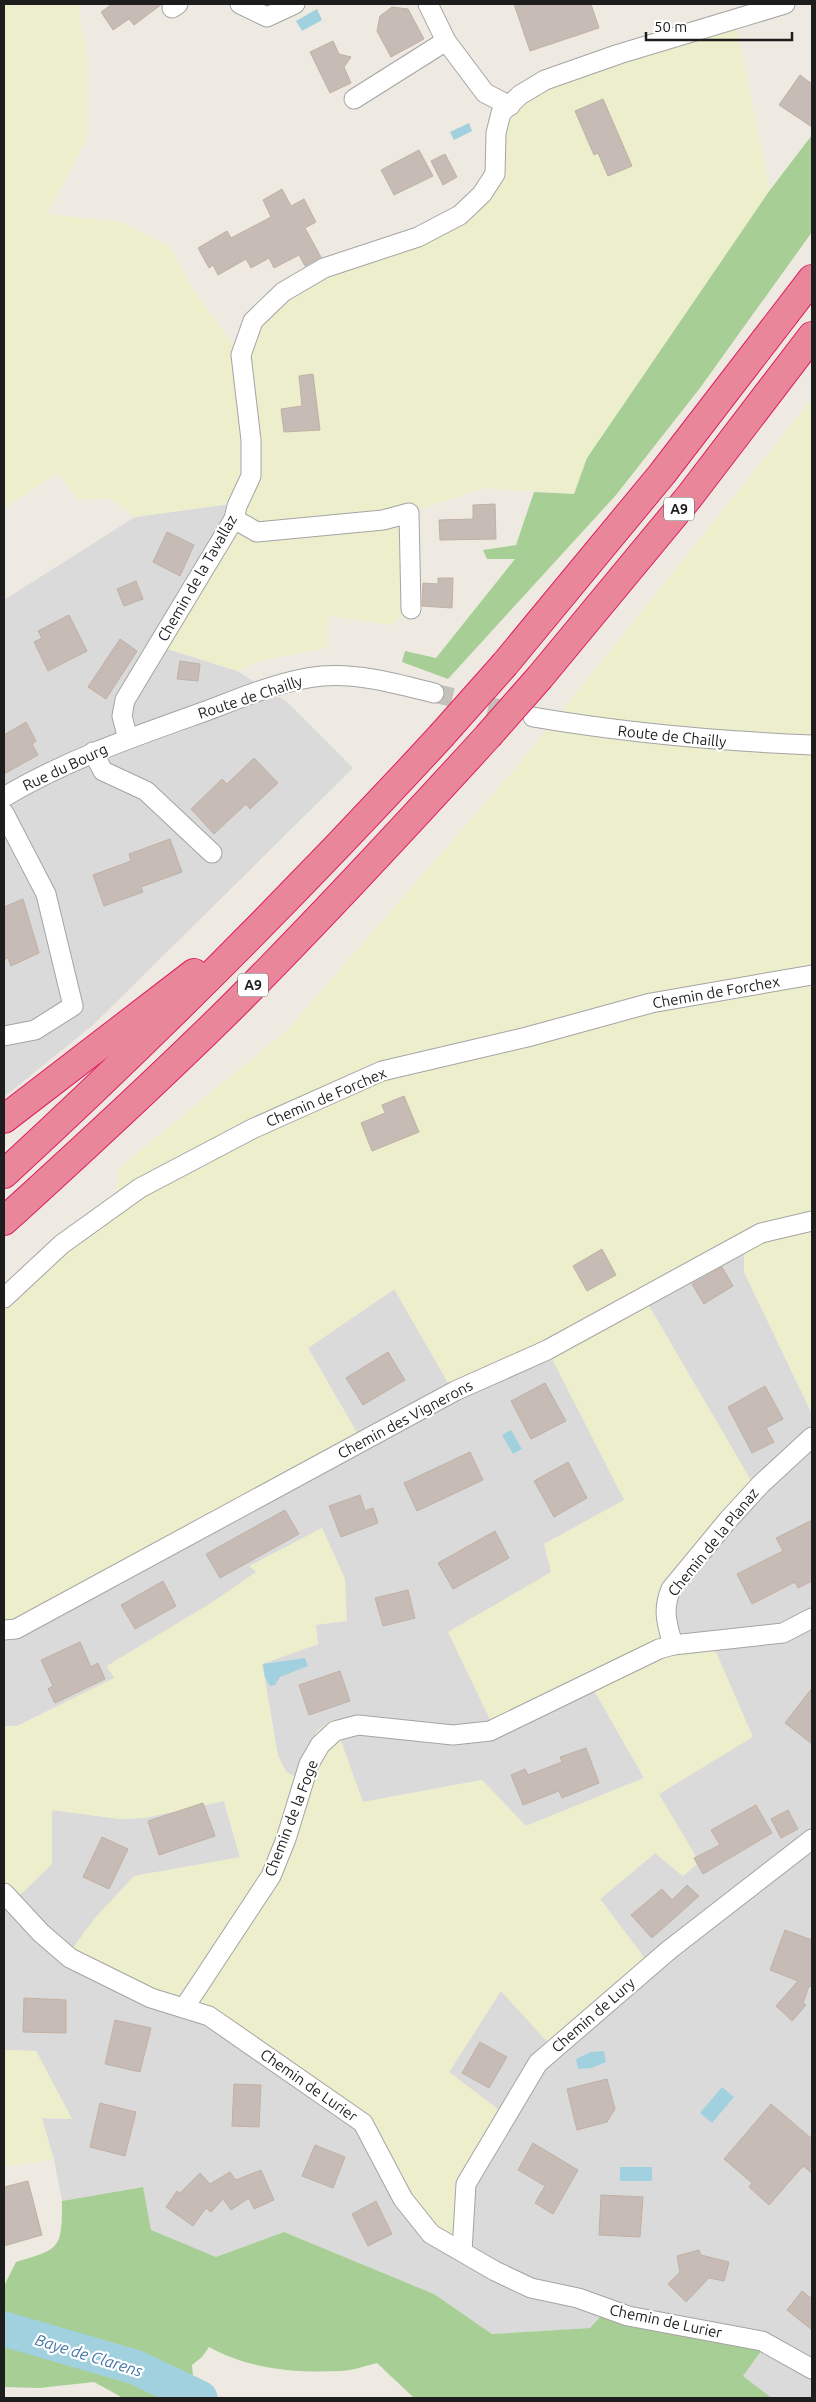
<svg xmlns="http://www.w3.org/2000/svg" width="816" height="2402" font-family="Ubuntu,sans-serif">
<style>
.residential{fill:#dbdada}
.farmland{fill:#eceecc}
.forest{fill:#a7cf95}
.water{fill:#a1d1de}
.lines{fill:none;stroke-linecap:round;stroke-linejoin:round}
.river{stroke:#a1d1de;stroke-width:35}
.building{fill:#c6bcb5;stroke:#c1b0a4}
.minor-tunnel{stroke:#c4c1bb;stroke-width:19;stroke-dasharray:19 9;stroke-linecap:butt}
.minor-casing{stroke:#a4a4a4;stroke-width:21}
.highway-casing{stroke:#de1e62;stroke-width:30}
.minor{stroke:#fff;stroke-width:19}
.highway{stroke:#e9869a;stroke-width:28}
.highway-bridge-casing{stroke:#de1e62;stroke-width:30;stroke-linecap:butt}
.highway-bridge{stroke:#e9869a;stroke-width:28}
.labels{text-anchor:middle;dominant-baseline:central;stroke-width:4.5;stroke-linejoin:round;paint-order:stroke}
.shield{fill:#fff;stroke:#616161;stroke-width:1}
.shield-label{font-size:14px;font-weight:bold;fill:#1d1d1d}
.street-label{font-size:15px;fill:#1d1d1d;stroke:#fff}
.water-label{font-size:16px;font-style:italic;fill:#4377a7;stroke:#fff}
</style>
<rect width="100%" height="100%" fill="#eeeae2"/>
<g class="residential">
<path d="M223,505L237,506L159,646L237,671L287,702L353,768L93,1025L4,1097V600L135,517Z"/>
<path d="M744,1239V1272L812,1414V2398H772L743,2376L763,2350L608,2307L590,2328L492,2334L434,2294L284,2232L216,2257L175,2241L151,2230L142,2187L62,2201L54,2160L41,2118L72,2119L36,2051L4,2050V1902L52,1864V1810L120,1819L144,1818L224,1801L240,1858L134,1876L188,2004L462,2183L503,2114L449,2072L501,1991L652,1968L600,1899L655,1853L683,1876L699,1862L658,1794L673,1633L672,1602L759,1493L545,1345L625,1500L544,1544L588,1680L644,1778L526,1826L482,1780L363,1802L333,1720L317,1731L306,1753L298,1778L286,1772L278,1756L262,1664L318,1644L315,1625L345,1579L322,1528L250,1566L257,1572L211,1603L107,1666L115,1678L17,1726H4V1626L360,1438L308,1348L395,1289L453,1390Z"/>
</g>
<g class="farmland">
<path d="M4,4H78L88,64L87,139L47,214L120,222L170,247L192,288L241,355L283,292L418,237L482,195L496,133L520,95L735,21L770,190L587,458L574,494L484,488L409,513L411,609L390,625L329,616L327,648L260,661L237,671L158,646L237,506L223,505L135,517L109,498L78,500L57,473L4,509Z"/>
<path d="M812,399V1414L744,1272V1239L641,1292L759,1494L672,1602L673,1633L709,1636L753,1737L659,1794L699,1862L683,1876L655,1853L600,1899L652,1968L550,2045L501,1991L449,2072L503,2113L462,2183L458,2243L420,2224L362,2125L286,2067L72,1949L94,1919L134,1876L240,1857L224,1801L144,1818L120,1819L52,1810V1864L14,1901L4,1902V1726H17L114,1678L107,1666L211,1603L256,1572L249,1566L322,1528L345,1579L347,1621L316,1625L318,1644L262,1664L278,1756L286,1772L297,1778L306,1753L317,1731L333,1719L363,1802L482,1780L526,1826L644,1778L588,1680L492,1724L448,1632L551,1572L544,1544L624,1500L545,1345L452,1390L394,1289L308,1348L360,1438L4,1626V1292L116,1203L119,1168L287,1030L515,769Z"/>
<path d="M4,2050L36,2051L72,2119L42,2118L54,2160L4,2166Z"/>
</g>
<g class="forest">
<path d="M812,135V232L700,388L616,495L448,679L402,662L405,651L436,658L515,559H487L483,550L516,545L534,492L574,494L587,458L770,190Z"/>
<path d="M143,2187L151,2230L216,2257L284,2232L434,2294L492,2334L590,2328L607,2309L763,2349L743,2376L772,2398H414L377,2363C365,2366 351,2371 339,2371C295,2373 248,2369 209,2347L202,2357L192,2365L193,2377L200,2398H123L94,2382L39,2388L4,2387V2286L16,2262C61,2249 62,2248 62,2201Z"/>
</g>
<g class="water">
<path d="M317,9L322,20L302,31L296,21Z"/>
<path d="M469,123L472,131L454,140L450,132Z"/>
<path d="M511,1430L522,1449L513,1454L502,1435Z"/>
<path d="M305,1658L308,1666L280,1677L275,1685L270,1686L265,1677L263,1664Z"/>
<path d="M604,2051L606,2062L592,2068L578,2069L576,2059L591,2052Z"/>
<path d="M722,2087L734,2097L712,2123L700,2113Z"/>
<rect x="620" y="2167" width="32" height="14"/>
</g>
<g class="lines">
<path class="river" d="M4,2329L135,2367L200,2398"/>
</g>
<g class="building">
<path d="M112,4H162L134,25L129,19L113,30L101,12Z"/>
<path d="M514,4H591L599,28L530,51Z"/>
<path d="M392,7L408,9L424,39L391,57L377,31L380,16Z"/>
<path d="M333,41L339,54L351,57L344,67L351,83L330,93L310,52Z"/>
<path d="M800,75L812,84V127L779,105Z"/>
<path d="M603,99L632,166L608,176L598,153L594,155L575,111Z"/>
<path d="M419,150L433,176L394,195L381,170Z"/>
<path d="M445,154L457,177L443,185L431,161Z"/>
<path d="M282,189L291,206L304,199L316,222L305,228L321,257L305,266L299,255L274,268L269,258L251,268L246,259L218,275L213,265L209,268L198,248L227,231L231,238L271,217L263,200Z"/>
<path d="M313,374L320,430L284,432L281,409L302,406L299,376Z"/>
<path d="M495,504L496,539L440,540L439,520L473,519V505Z"/>
<path d="M167,532L194,545L180,576L153,562Z"/>
<path d="M438,578H453L452,608L422,606L423,583L438,584Z"/>
<path d="M136,581L143,599L124,606L117,589Z"/>
<path d="M69,615L87,651L48,671L34,642L42,638L38,631Z"/>
<path d="M120,639L137,651L106,699L88,687Z"/>
<path d="M180,661L200,664L198,681L177,679Z"/>
<path d="M26,722L36,741L32,744L38,755L4,774V735Z"/>
<path d="M254,758L278,783L250,809L246,804L214,834L191,809L222,779L227,784Z"/>
<path d="M170,839L182,872L141,887L143,892L104,906L93,875L131,861L129,854Z"/>
<path d="M23,899L39,953L11,966L8,958L4,960V907Z"/>
<path d="M404,1096L419,1132L372,1151L361,1123L385,1113L382,1105Z"/>
<path d="M602,1249L616,1275L587,1291L573,1266Z"/>
<path d="M722,1267L733,1286L704,1304L692,1284Z"/>
<path d="M388,1352L405,1380L363,1405L346,1378Z"/>
<path d="M545,1383L566,1421L531,1439L511,1401Z"/>
<path d="M765,1386L783,1419L766,1428L774,1442L752,1453L728,1407Z"/>
<path d="M470,1452L483,1480L417,1511L404,1483Z"/>
<path d="M568,1462L587,1498L554,1517L534,1481Z"/>
<path d="M360,1495L365,1511L373,1508L378,1523L341,1537L329,1506Z"/>
<path d="M285,1510L299,1534L220,1578L206,1554Z"/>
<path d="M812,1520V1581L798,1588L795,1582L752,1604L737,1574L783,1551L776,1538Z"/>
<path d="M495,1531L509,1558L453,1589L438,1563Z"/>
<path d="M163,1581L176,1606L135,1629L121,1605Z"/>
<path d="M408,1590L415,1618L383,1626L375,1598Z"/>
<path d="M80,1642L91,1667L98,1663L105,1679L55,1703L48,1689L53,1686L41,1660Z"/>
<path d="M340,1671L350,1701L309,1715L299,1685Z"/>
<path d="M812,1688V1744L785,1723Z"/>
<path d="M586,1748L599,1783L562,1798L559,1791L523,1805L511,1775L525,1769L528,1775L562,1762L560,1757Z"/>
<path d="M203,1803L215,1836L159,1855L148,1821Z"/>
<path d="M756,1805L772,1833L703,1874L694,1858L720,1845L711,1830Z"/>
<path d="M788,1810L798,1829L781,1838L771,1819Z"/>
<path d="M102,1837L128,1849L109,1889L83,1877Z"/>
<path d="M687,1885L699,1896L652,1938L631,1915L662,1889L672,1900Z"/>
<path d="M785,1930L812,1940V1987L809,1986L803,2003L806,2005L792,2021L776,2006L798,1981L770,1970Z"/>
<path d="M24,1998L66,2000V2033L23,2032Z"/>
<path d="M115,2020L151,2028L140,2072L105,2064Z"/>
<path d="M480,2042L507,2057L489,2088L462,2073Z"/>
<path d="M607,2079L615,2109L607,2122L577,2130L567,2089Z"/>
<path d="M234,2084L261,2085L259,2127L232,2126Z"/>
<path d="M100,2103L136,2112L125,2156L90,2147Z"/>
<path d="M771,2104L812,2139V2173L803,2166L769,2205L749,2187L752,2183L724,2159Z"/>
<path d="M533,2143L578,2170L553,2214L535,2203L545,2186L518,2170Z"/>
<path d="M315,2145L345,2157L333,2188L302,2176Z"/>
<path d="M261,2170L274,2200L254,2209L249,2198L231,2210L223,2199L211,2212L206,2208L193,2226L166,2207L177,2191L180,2193L200,2173L210,2184L230,2172L236,2180Z"/>
<path d="M28,2181L42,2235L4,2246V2187Z"/>
<path d="M601,2195L643,2197L640,2237L599,2235Z"/>
<path d="M376,2201L392,2234L368,2246L352,2214Z"/>
<path d="M699,2250L701,2255L729,2262L724,2281L709,2278L686,2302L668,2284L680,2272L677,2256Z"/>
<path d="M802,2291L812,2299V2330L787,2310Z"/>
</g>
<g class="lines">
<path class="minor-tunnel" d="M434,693L520,714"/>
<g class="minor-casing">
<g id="minor">
<path d="M240,4L267,17L295,4"/>
<path d="M428,4L446,41L485,93L510,106"/>
<path d="M172,8L178,4"/>
<path d="M354,99L446,41"/>
<path d="M234,519L257,532L383,520L409,513L411,609"/>
<path d="M533,717C626,733 718,741 812,745"/>
<path d="M128,739L122,716L125,700L234,519L237,506L251,476V440L241,355L253,321L283,292L324,268L418,237L460,215L482,194L495,174L496,133L501,113L520,95L545,80L619,54L785,4"/>
<path d="M93,752L103,771L146,791L212,853"/>
<path d="M4,797C68,759 136,736 206,711C243,697 282,680 322,676C360,673 398,684 434,693"/>
<path d="M4,813L46,894L73,1006L35,1030L4,1036"/>
<path d="M4,1298L62,1244L140,1188L252,1129L382,1071L527,1037L651,1003L812,975"/>
<path d="M812,1437L761,1484L728,1520L671,1589C662,1610 667,1624 673,1645L783,1633L812,1618"/>
<path d="M4,1630L16,1629L455,1391L547,1350L761,1233L812,1221"/>
<path d="M4,1893L41,1933L70,1958L151,1998L209,2016L363,2123L403,2199L431,2234L495,2271L531,2288L578,2298L628,2316L762,2341L812,2369"/>
<path d="M184,2008L271,1876L286,1839L309,1764L320,1745L335,1731L358,1725L453,1735L490,1731L659,1649L673,1645"/>
<path d="M462,2251L466,2184L538,2063L669,1950L812,1839"/>
</g>
</g>
<g class="highway-casing">
<g id="highway">
<path d="M505,664L662,474L812,279"/>
<path d="M540,677L689,497L812,336"/>
<path d="M4,1119L194,973"/>
<path d="M4,1174C156,1034 301,888 441,736"/>
<path d="M4,1221C81,1151 158,1080 232,1007C320,919 404,828 488,736"/>
</g>
</g>
<use href="#minor" class="minor"/>
<use href="#highway" class="highway"/>
<g class="highway-bridge-casing">
<g id="highway-bridge">
<path d="M441,736L505,664"/>
<path d="M488,736L540,677"/>
</g>
</g>
<use href="#highway-bridge" class="highway-bridge"/>
</g>
<g class="labels">
<g class="shield">
<rect x="664" y="497.5" width="30" height="23" rx="4"/>
<rect x="238" y="973.5" width="30" height="23" rx="4"/>
</g>
<g class="shield-label">
<text x="679" y="509">A9</text>
<text x="253" y="985">A9</text>
</g>
<g class="street-label">
<text transform="translate(197 578) rotate(-60)">Chemin de la Tavallaz</text>
<text transform="translate(250 697) rotate(-18)">Route de Chailly</text>
<text transform="translate(672 736) rotate(6)">Route de Chailly</text>
<text transform="translate(65 767) rotate(-25)">Rue du Bourg</text>
<text transform="translate(716 992) rotate(-10)">Chemin de Forchex</text>
<text transform="translate(326 1097) rotate(-23)">Chemin de Forchex</text>
<text transform="translate(405 1419) rotate(-28)">Chemin des Vignerons</text>
<text transform="translate(713 1542) rotate(-51)">Chemin de la Planaz</text>
<text transform="translate(291 1818) rotate(-69)">Chemin de la Foge</text>
<text transform="translate(593 2015) rotate(-41)">Chemin de Lury</text>
<text transform="translate(309 2085) rotate(35)">Chemin de Lurier</text>
<text transform="translate(666 2321) rotate(12)">Chemin de Lurier</text>
</g>
<g class="water-label">
<text transform="translate(89 2355) rotate(17)">Baye de Clarens</text>
</g>
</g>
<rect width="816" height="2402" fill="none" stroke="#1d1d1d" stroke-width="10"/>
<path d="M646 32v8h146v-8" fill="none" stroke="#1d1d1d" stroke-width="2.5"/>
<text x="654" y="32" font-size="15" fill="#1d1d1d" stroke="#ffffff" stroke-width="4" paint-order="stroke">50 m</text>
</svg>
